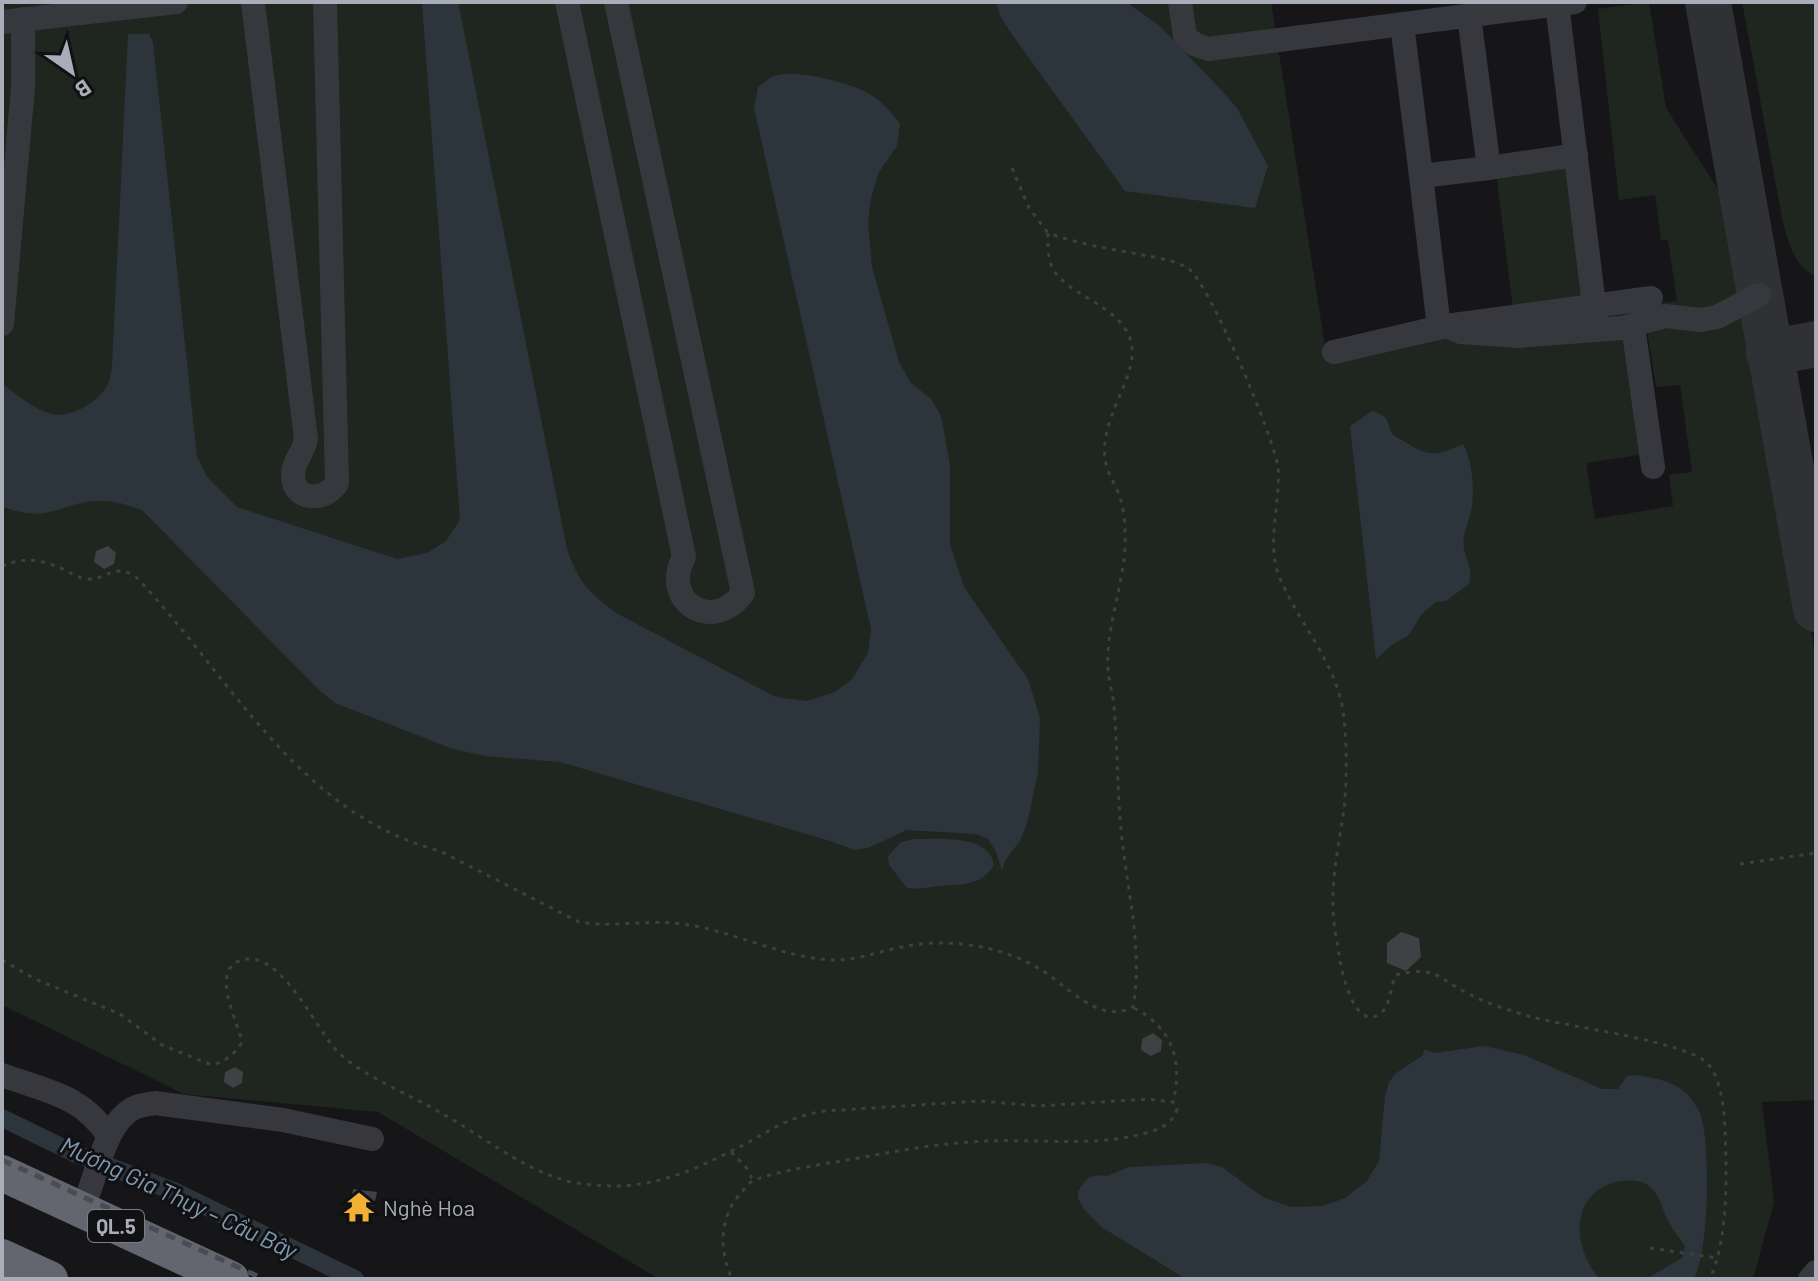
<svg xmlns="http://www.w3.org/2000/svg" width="1818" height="1281" font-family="Barlow,sans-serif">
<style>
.green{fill:#1e261f}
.water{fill:#2c353c}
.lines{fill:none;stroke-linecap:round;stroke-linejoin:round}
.canal{stroke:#2c353c;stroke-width:18}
.taxiway{stroke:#303135;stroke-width:46}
.building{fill:#404145}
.path{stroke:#3d3f44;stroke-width:3;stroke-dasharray:4 6;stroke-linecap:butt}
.minor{stroke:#37383d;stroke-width:24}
.highway{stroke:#63666e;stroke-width:36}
.rail{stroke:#4a4c52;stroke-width:5;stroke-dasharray:10 8;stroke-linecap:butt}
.labels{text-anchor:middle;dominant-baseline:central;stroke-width:6;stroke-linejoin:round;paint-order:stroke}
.shield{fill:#111113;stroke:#7b7e86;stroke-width:2}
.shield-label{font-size:20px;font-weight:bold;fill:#a8adb8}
.poi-label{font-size:22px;fill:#a8adb8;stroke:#111113;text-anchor:start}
.water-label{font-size:24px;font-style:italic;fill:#7f9bb3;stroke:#111113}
</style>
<rect width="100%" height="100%" fill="#161618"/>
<g class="green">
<path d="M2,2L4,5L23,2H1271L1327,359L1446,333L1627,335L1646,454L1586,463L1595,519L1673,506L1669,475L1692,472L1680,385L1656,387L1647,330L1751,306L1816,659V1100L1762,1102L1774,1202L1753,1279H659L378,1112L184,1094L2,1005Z"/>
<path d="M1649,2L1666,108L1726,202L1737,231L1748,295L1718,310L1608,320L1601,310L1677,301L1668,240H1661L1655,195L1619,200L1598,9Z"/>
<path d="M1742,2H1816V276C1795,267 1789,244 1783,223Z"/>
<path d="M1568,163L1585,301L1513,310L1496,172Z"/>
</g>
<g class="water">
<path d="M422,2H458L567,549C579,583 589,593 618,614L776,697L807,701L835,692L853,678L868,653L871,629L754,108L758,87C763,84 769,78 774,76C795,69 842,81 862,90C878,97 890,110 900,124L897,146L879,172L871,198L868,222L872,267L899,362L911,383L931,399L941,416L950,465V545L964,587L1028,679L1040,718L1038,772L1027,824L1020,841L1006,859L1002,871L996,852L988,839L976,834L907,830L868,848L854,850L830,841L560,762L485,756L453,749L335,703L318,689L142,510C127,505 113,500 97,501C58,503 47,525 2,506V384C17,394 34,410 52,414C71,418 97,403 107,386C110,381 111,373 112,367L128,34H149L153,42L197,457L207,477L237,507L397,559L427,553L446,541L460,520Z"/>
<path d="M996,2H1126L1160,26L1223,92L1237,108L1268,166L1255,208L1125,191L1011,33L1001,17Z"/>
<path d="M1372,411C1391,417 1385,420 1393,435C1425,453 1427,461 1463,444C1473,462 1475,492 1471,511C1469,523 1461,536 1464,548C1467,564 1473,566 1469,584L1446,601L1436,602L1422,614L1408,636L1393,644L1376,659L1350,426Z"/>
<path d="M915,839C938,839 990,834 994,865C982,886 962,884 940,886C928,887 919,890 907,888L889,865L888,856L901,842Z"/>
<path d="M1484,1046L1524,1055L1602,1089H1618L1627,1076L1635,1075C1652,1077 1674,1081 1687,1094C1693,1101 1700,1110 1702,1120C1710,1152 1709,1250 1694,1279H1646L1682,1258L1685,1246C1678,1236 1669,1225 1665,1214C1660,1203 1660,1195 1650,1187C1642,1180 1632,1180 1621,1181C1569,1190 1571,1247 1600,1279H1186L1103,1228L1084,1209L1078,1198V1191L1083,1184L1088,1178L1096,1175L1107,1176L1129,1167L1207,1163L1222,1167L1263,1197L1291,1207L1322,1206L1345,1198L1367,1181L1379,1161L1385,1096L1389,1082L1396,1073L1422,1056L1425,1049L1434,1053Z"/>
</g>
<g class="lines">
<path class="canal" d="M2,1118L74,1153L176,1192L355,1279"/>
<g class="taxiway">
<path d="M1708,2L1816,609"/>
<path d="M1769,353L1816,344"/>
</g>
</g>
<g class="building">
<path d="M108,546L116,553L114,564L104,569L94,562L96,551Z"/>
<path d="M1401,932L1419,938L1421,957L1406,971L1387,963V943Z"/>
<path d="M1153,1033L1162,1040L1161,1051L1151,1056L1141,1050L1142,1039Z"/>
<path d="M235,1067L243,1072L242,1083L233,1088L224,1082L225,1072Z"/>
<path d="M353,1189L377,1192L374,1206L351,1202Z"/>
</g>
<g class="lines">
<g class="path">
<path d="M1012,168L1029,208L1048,233"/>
<path d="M2,566C24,557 42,559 63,569C71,573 78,578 87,579C107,580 112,563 135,576C230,675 297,814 440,851L579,922C613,928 647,919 682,924C732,930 787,960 836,960C858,960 880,951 902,947C929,941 959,942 987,948C1004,952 1023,959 1038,968C1065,983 1099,1026 1133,1007C1143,952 1128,894 1122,839C1117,795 1118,751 1114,706C1113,694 1109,682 1108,671C1105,624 1127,580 1125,533C1125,520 1123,504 1118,492C1114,482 1108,474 1106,464C1096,420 1140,377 1131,342C1122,306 1068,296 1053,269C1047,258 1048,245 1048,233C1078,244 1111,249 1143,255C1158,258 1175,260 1189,269C1210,285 1274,438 1278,467C1281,502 1266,542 1279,576C1299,625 1338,663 1344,718C1347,748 1347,779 1344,809C1340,839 1333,869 1333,899C1332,917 1336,936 1339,954C1341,970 1354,1032 1380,1014C1391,1006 1390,986 1396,975C1437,965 1436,978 1469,994C1488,1004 1511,1011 1532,1017C1568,1027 1687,1041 1708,1064C1726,1084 1725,1133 1726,1159C1726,1200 1726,1241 1710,1279"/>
<path d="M1740,864L1816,853"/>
<path d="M2,960L35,979L120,1014L162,1045L212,1065C226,1061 234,1055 242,1042C238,1021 206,964 247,959C283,955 316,1029 337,1051C360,1075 411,1095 441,1113C479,1134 516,1164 557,1178C574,1184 598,1186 617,1186C658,1185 695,1170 731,1151C767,1134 784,1117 825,1111L979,1101L1039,1106L1147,1099L1173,1102L1177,1109C1172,1128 1149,1133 1133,1136C1086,1146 1035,1139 987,1141C935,1143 887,1153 836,1162C820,1164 765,1174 753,1181C748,1183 744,1190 740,1194C719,1218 719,1251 732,1279"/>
<path d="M1134,1008C1173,1028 1183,1062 1173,1102"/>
<path d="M731,1152L746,1167L753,1181"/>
<path d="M1650,1248L1717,1258"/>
</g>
<g class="minor">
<path d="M253,2L306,439C304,452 293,462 293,474C292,502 325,502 337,483L325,2"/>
<path d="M567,2L684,557C660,602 713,634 743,593L616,2"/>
<path d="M1180,2L1185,36L1194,44L1208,49L1575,2"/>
<path d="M1557,4L1597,329"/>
<path d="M2,22L176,2"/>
<path d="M1402,24L1421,176L1489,168L1469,16"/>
<path d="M1489,168L1576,155"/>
<path d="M1421,176L1438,319L1441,323L1460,332L1518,336L1622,328L1665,316L1701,320L1717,317L1759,295"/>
<path d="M2,324L23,87V19"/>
<path d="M1633,326L1653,467"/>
<path d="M1334,352L1446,326L1651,298"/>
<path d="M2,1075C45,1091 83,1095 109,1137"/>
<path d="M81,1210C97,1181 103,1121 136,1107C142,1105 149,1104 155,1103L283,1120L372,1139"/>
<path d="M1810,1279L1816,1272"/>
</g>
<g class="highway">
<path d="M2,1173L231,1279"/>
<path d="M2,1257L50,1279"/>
</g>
<path class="rail" d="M2,1160L264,1279"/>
</g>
<defs>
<g id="temple-bare" transform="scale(2.4)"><path d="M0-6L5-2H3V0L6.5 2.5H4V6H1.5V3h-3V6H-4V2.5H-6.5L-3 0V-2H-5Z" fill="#f2b134" stroke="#111113" stroke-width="2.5" paint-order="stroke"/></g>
</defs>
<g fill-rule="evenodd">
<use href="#temple-bare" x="359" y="1207"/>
</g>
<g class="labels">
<rect class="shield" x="88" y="1210" width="56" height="32" rx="6"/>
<g class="shield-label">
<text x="116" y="1226">QL.5</text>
</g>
<g class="poi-label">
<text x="383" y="1207">Nghè Hoa</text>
</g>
<g class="water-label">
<text transform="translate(179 1197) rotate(25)">Mương Gia Thụy – Cầu Bây</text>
</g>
</g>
<rect width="1818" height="1281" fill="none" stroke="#a8adb8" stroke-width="8"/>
<g transform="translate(72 72) rotate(146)" stroke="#111113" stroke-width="6" paint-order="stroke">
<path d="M0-6L14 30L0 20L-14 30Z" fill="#a8adb8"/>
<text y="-12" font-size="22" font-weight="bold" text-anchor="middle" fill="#a8adb8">B</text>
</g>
</svg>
